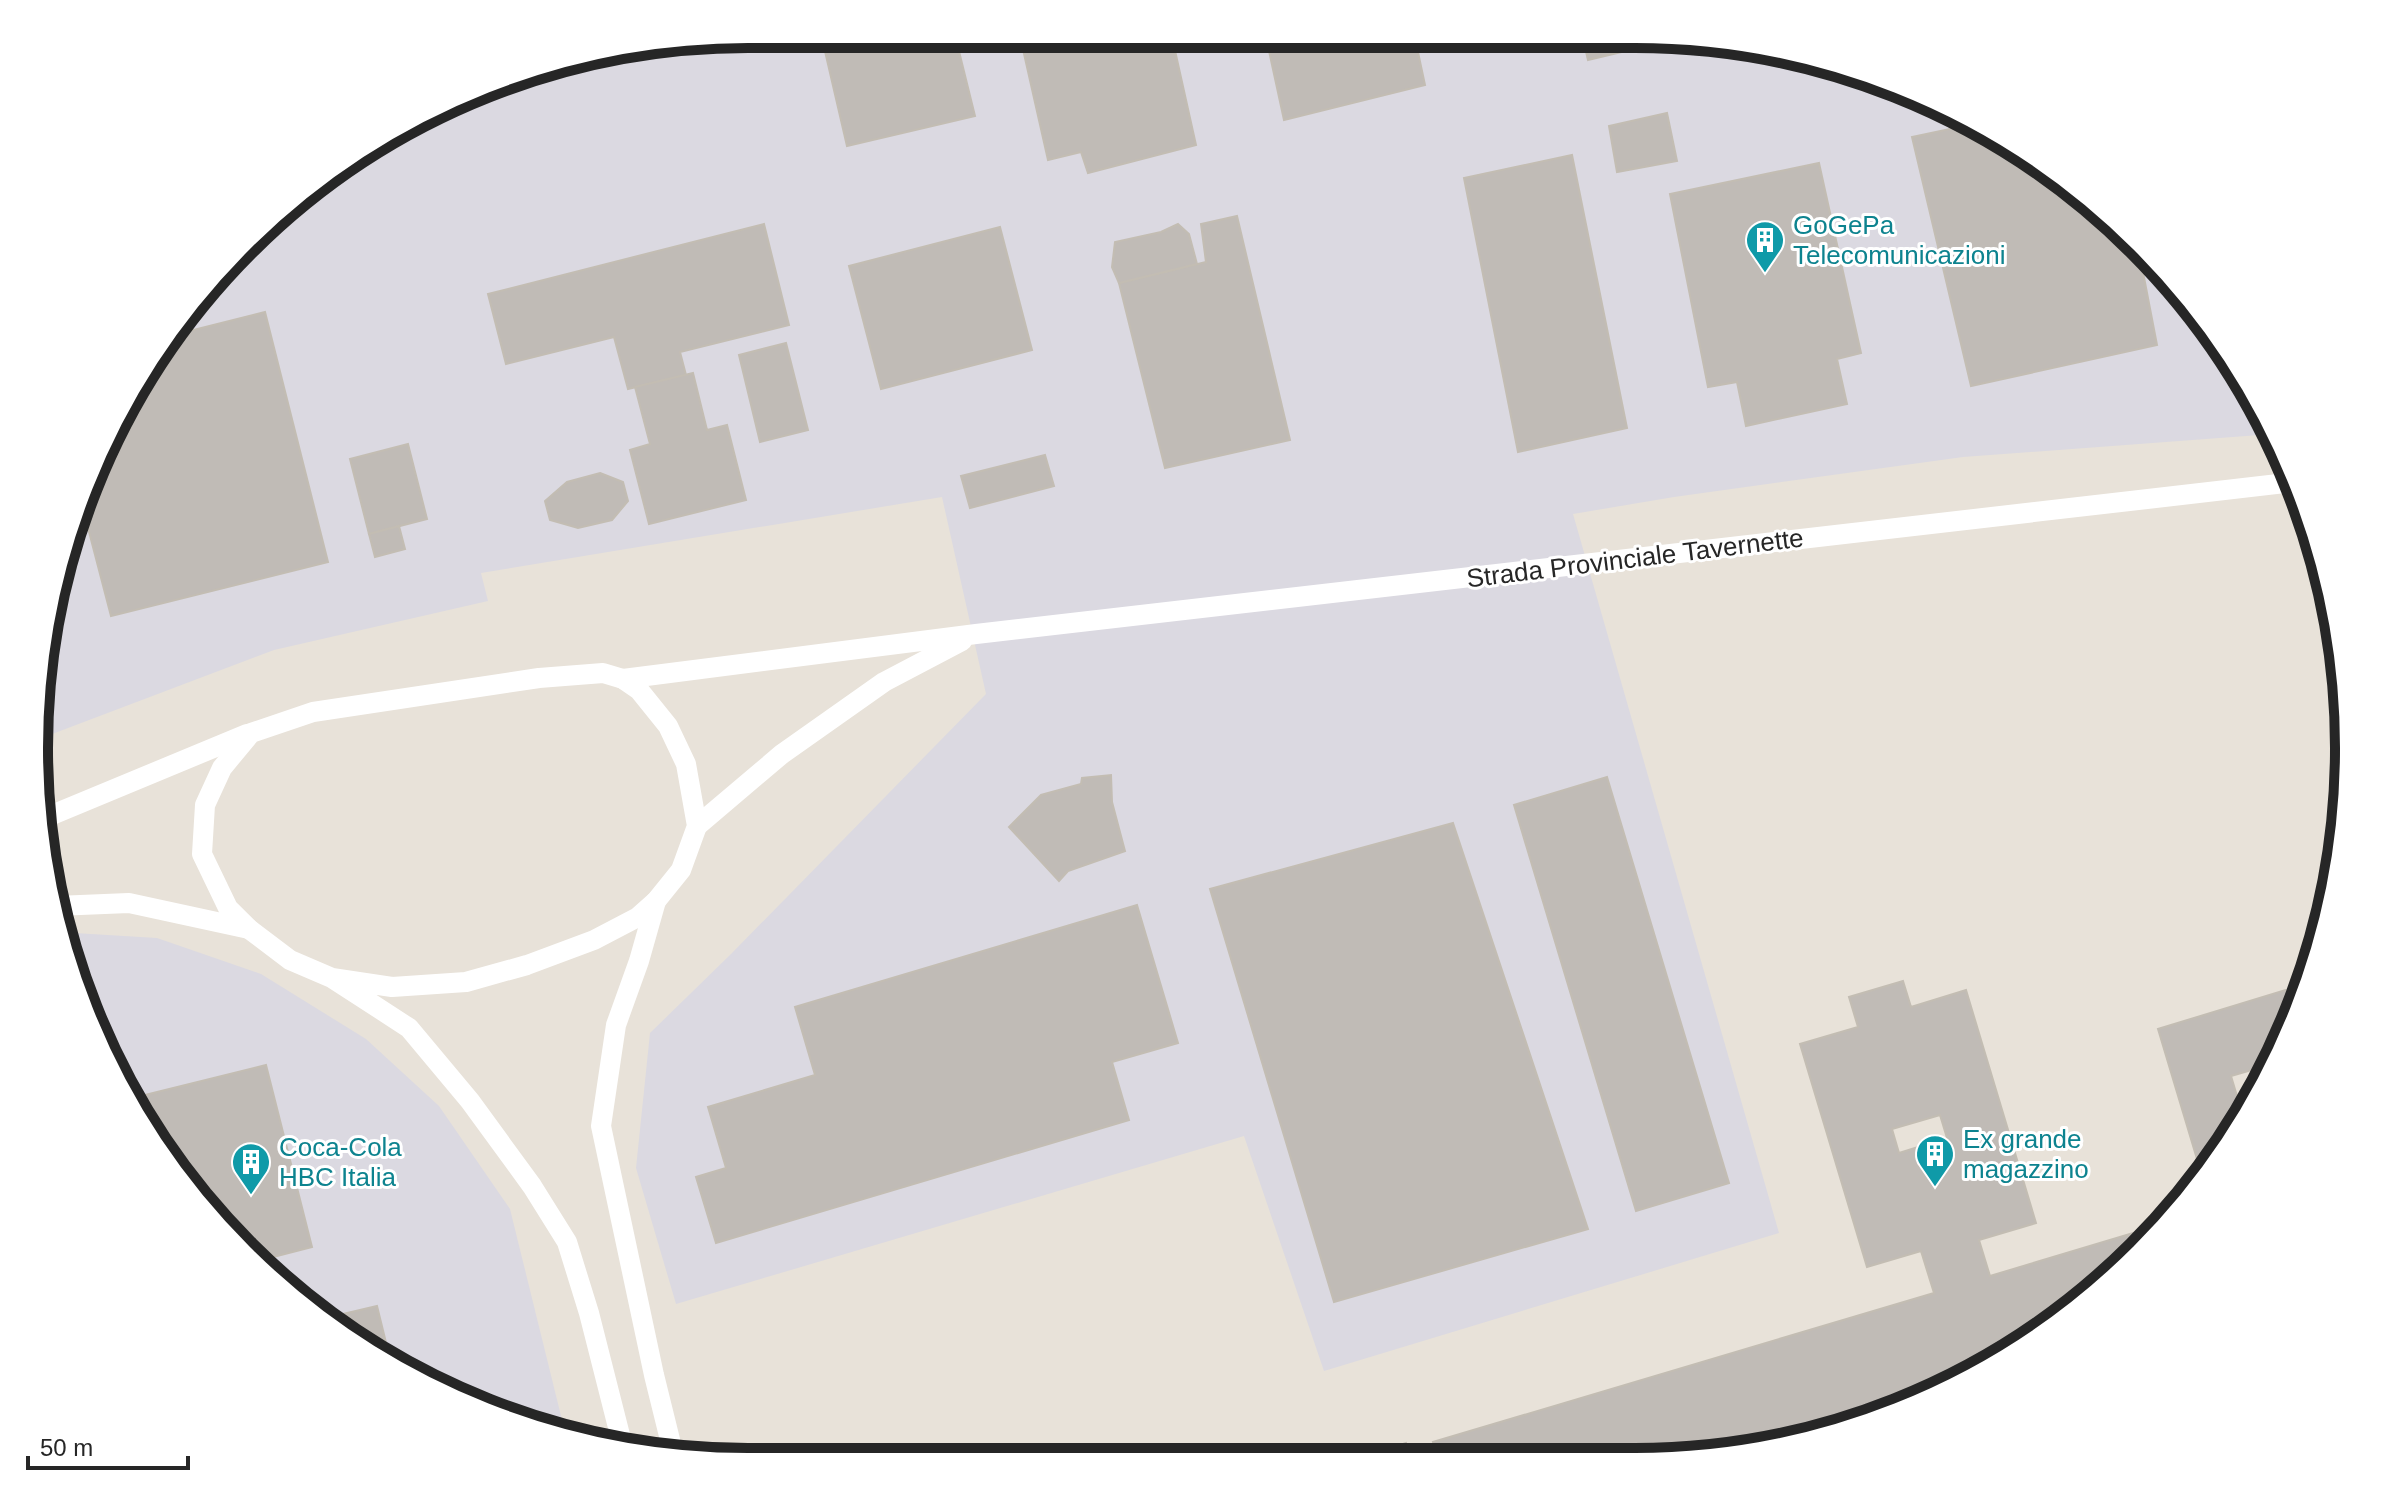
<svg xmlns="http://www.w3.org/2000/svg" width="2383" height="1496" font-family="Arial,sans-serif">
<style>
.industrial{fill:#dbd9e1}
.building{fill:#c0bbb6;stroke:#c3bdb3;stroke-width:2;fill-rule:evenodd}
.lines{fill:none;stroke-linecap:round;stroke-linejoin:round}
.street{stroke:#fff;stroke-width:20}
.labels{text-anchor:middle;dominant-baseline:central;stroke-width:6;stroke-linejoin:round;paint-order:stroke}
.culture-label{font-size:26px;fill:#0d838f;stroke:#fff;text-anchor:start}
.street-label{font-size:26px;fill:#262626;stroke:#fff}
.rim{fill:none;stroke:#262626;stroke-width:10}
</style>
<rect width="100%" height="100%" fill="#e8e2d9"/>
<g class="industrial">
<path d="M748,34L1728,40L1909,89L2070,182L2172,278L2254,391L2273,434L1963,457L1674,497L1573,514L1779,1233L1324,1371L1244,1136L676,1304L636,1168L650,1033L731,954L986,694L942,497L481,573L488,601L274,650L39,739L36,702L72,518L182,313L351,155L519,72Z"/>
<path d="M58,932L157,938L261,974L366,1039L439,1106L510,1209L565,1432L475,1408L313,1314L154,1144Z"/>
</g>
<g class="building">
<path d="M821,34L955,35L975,116L847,146Z"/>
<path d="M1020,36L1172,37L1196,145L1088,173L1081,152L1048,160Z"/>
<path d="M1266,37L1415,38L1425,85L1284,120Z"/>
<path d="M1583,39L1672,40L1588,60Z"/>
<path d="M1946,110L2070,182L2138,246L2157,345L1971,386L1912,137L1950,129Z"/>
<path d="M1667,113L1677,161L1617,172L1609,126Z"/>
<path d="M1572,155L1627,428L1518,452L1464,178Z"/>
<path d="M1819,163L1861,353L1837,359L1847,404L1746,426L1737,382L1708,387L1670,194Z"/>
<path d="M1237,216L1290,440L1165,468L1119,283L1206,262L1201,224Z"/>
<path d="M764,224L789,325L680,352L686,375L628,389L614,337L506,364L488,294Z"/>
<path d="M1178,224L1189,234L1197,264L1119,283L1112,267L1115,242L1161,232Z"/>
<path d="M1000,227L1032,350L881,389L849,266Z"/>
<path d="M265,312L328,562L111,616L81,501L169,336Z"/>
<path d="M786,343L808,430L760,442L739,355Z"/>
<path d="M693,373L707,430L727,425L746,500L649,524L630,450L650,444L635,387Z"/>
<path d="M408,444L427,519L369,534L350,459Z"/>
<path d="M1045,455L1054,486L970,508L961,476Z"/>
<path d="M600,473L623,482L628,501L612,520L578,528L550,520L545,501L567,482Z"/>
<path d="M399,526L405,549L375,557L369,534Z"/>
<path d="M1111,775L1112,802L1125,851L1068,871L1059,881L1009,827L1041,795L1081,784L1082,778Z"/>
<path d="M1607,777L1729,1183L1636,1211L1514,805Z"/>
<path d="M1453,823L1588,1229L1334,1302L1210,889Z"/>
<path d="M1137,905L1178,1043L1112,1062L1129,1120L716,1243L696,1177L726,1168L708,1107L815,1075L795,1007Z"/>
<path d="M1903,981L1911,1007L1966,990L2036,1223L1979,1240L1990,1276L2163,1224L2105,1285L1951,1388L1820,1438L1682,1460L1438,1459L1433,1442L1934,1293L1921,1251L1867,1267L1800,1044L1858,1027L1849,997ZM1940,1115L1947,1138L1899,1153L1892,1129Z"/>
<path d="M2305,984L2276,1063L2231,1076L2243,1116L2212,1165L2200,1169L2158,1029Z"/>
<path d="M266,1065L312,1247L262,1260L154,1144L133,1098Z"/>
<path d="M377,1306L390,1359L322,1319Z"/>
<path d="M1406,1443L1411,1459H1354Z"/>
</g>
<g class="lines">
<g class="street">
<path d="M623,679L976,634L2295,482"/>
<path d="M47,817L247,734"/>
<path d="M697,826L782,754L884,682L962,641"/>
<path d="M656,901L639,961L616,1025L601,1126L654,1375L674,1456"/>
<path d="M56,906L129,903L249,929"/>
<path d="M332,978L392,987L466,982L527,965L594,940L638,917L656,901L681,870L697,826L686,764L668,726L639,690L623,679L603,673L539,678L313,712L251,733L222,768L205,805L202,854L228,908L249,929L290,960L332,978L409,1028L470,1101L532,1186L567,1242L589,1313L623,1447"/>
</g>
</g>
<defs>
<g id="building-pin" transform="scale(2)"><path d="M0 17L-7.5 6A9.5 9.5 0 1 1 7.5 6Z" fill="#0f9aa8" stroke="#fff"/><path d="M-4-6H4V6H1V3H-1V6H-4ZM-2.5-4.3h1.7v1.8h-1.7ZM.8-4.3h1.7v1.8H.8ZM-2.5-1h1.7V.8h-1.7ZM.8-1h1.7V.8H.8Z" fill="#fff"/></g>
</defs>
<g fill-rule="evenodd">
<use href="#building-pin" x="1765" y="240"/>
<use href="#building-pin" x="1935" y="1154"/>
<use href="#building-pin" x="251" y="1162"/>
</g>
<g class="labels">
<g class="culture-label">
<text x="1793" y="225">GoGePa<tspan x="1793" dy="30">Telecomunicazioni</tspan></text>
<text x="1963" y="1139">Ex grande<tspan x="1963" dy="30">magazzino</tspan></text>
<text x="279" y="1147">Coca-Cola<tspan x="279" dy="30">HBC Italia</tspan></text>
</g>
<g class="street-label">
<text transform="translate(1635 558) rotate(-7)">Strada Provinciale Tavernette</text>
</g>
</g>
<path d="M0 0H2383V1496H0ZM748 48H1635A700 700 0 0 1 2335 748V748A700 700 0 0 1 1635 1448H748A700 700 0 0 1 48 748V748A700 700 0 0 1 748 48Z" fill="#fff" fill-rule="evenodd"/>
<path class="rim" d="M748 48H1635A700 700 0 0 1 2335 748V748A700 700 0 0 1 1635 1448H748A700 700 0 0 1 48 748V748A700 700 0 0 1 748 48Z"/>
<path d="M28 1456v12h160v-12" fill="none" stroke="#262626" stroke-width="4"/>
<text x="40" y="1456" font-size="24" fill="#262626" stroke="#ffffff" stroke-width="6" paint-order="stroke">50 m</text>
</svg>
